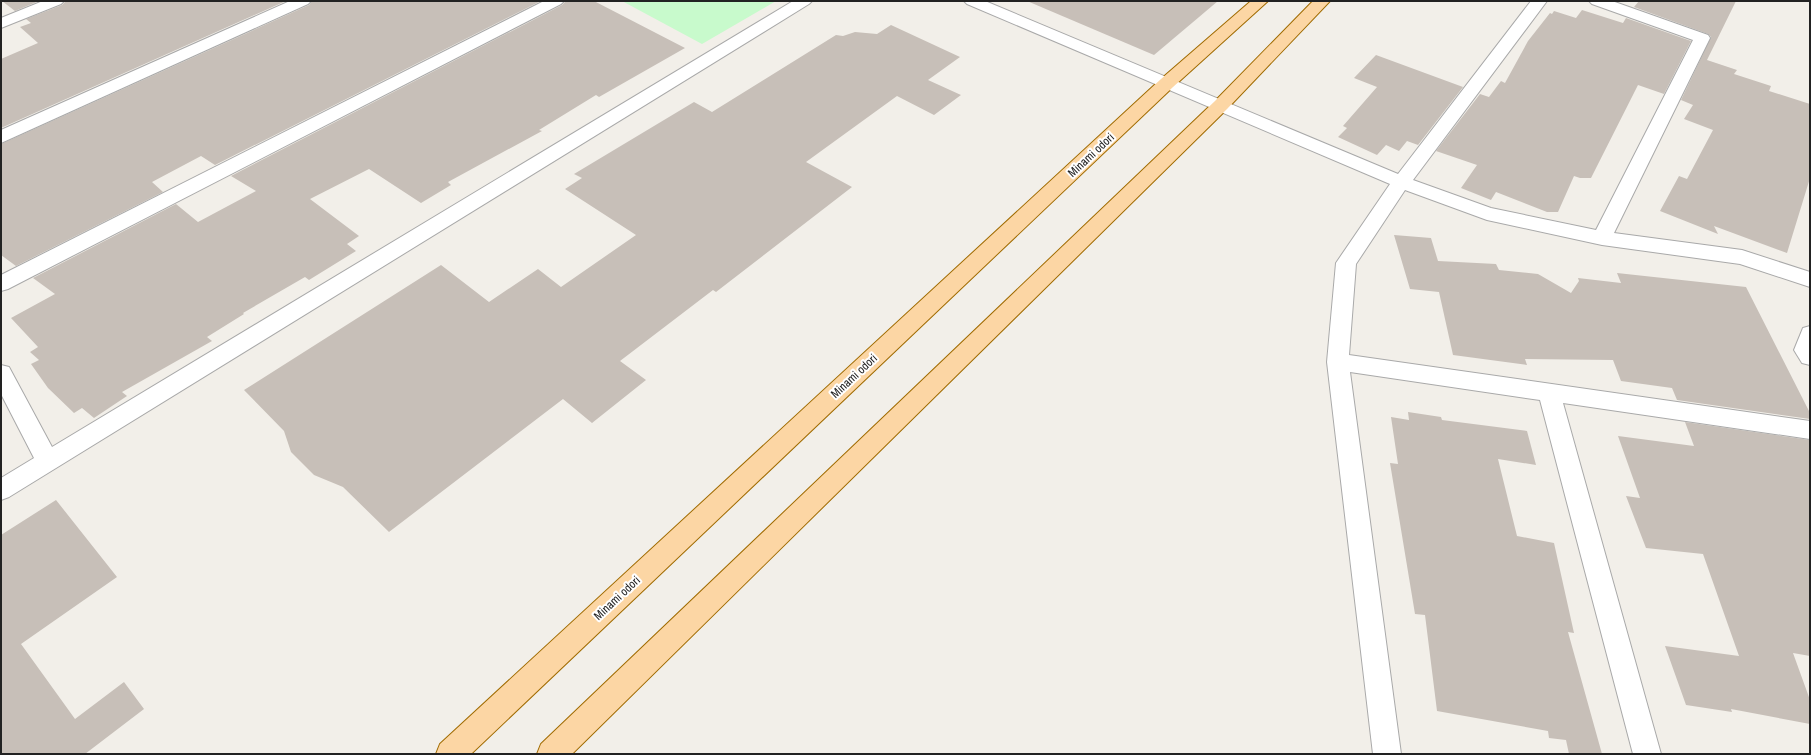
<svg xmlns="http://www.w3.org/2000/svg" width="1811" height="755" font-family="'Archivo Narrow',sans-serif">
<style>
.park{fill:#c8facc}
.building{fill:#c7bfb8}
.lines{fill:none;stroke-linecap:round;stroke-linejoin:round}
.minor-casing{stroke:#a9a9a9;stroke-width:2}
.major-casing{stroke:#a06b00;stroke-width:2}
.minor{fill:#fff;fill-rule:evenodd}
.major{fill:#fcd6a4;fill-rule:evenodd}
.labels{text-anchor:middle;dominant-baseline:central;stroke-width:4;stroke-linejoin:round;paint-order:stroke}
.street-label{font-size:12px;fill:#222;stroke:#fff}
</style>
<rect width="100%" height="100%" fill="#f2efe9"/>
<path class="park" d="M622,1H776L702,44Z"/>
<g class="building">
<path d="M2,1H39L15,11Z"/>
<path d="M66,1H286L1,128V59L38,43L20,27L31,23L26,19L62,5Z"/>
<path d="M312,1H541L215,165L201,156L152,182L163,192L16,266L1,255V144L309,5Z"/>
<path d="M566,1H594L685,48L599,97L596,95L539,130L542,131L448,182L451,185L421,203L369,169L310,199L359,236L347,244L356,251L309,280L305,277L243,313L244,314L207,337L212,341L122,392L127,396L94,418L82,408L74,413L48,388L31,364L39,360L30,352L38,347L11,318L55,294L33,278L176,204L198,222L256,191L231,176L562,5Z"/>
<path d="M1027,1H1218L1154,55Z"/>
<path d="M1639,1H1736L1707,60L1737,70L1734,74L1771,86L1769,91L1810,104V178L1787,253L1714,226L1718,234L1660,211L1679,176L1687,179L1713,130L1684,119L1693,105L1681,100L1711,37L1708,34L1634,7Z"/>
<path d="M1582,10L1623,23L1626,18L1691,41L1664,94L1638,85L1591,178H1580L1574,176L1558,212H1547L1496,192L1491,200L1461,188L1477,165L1436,151L1480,94L1489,97L1501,81L1505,83L1528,41L1550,13L1552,14L1554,11L1576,18Z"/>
<path d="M891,25L960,57L928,80L961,95L934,115L897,96L806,162L852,187L716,292L713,290L620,361L646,380L592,423L563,399L389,532L343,487L314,475L291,452L284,431L244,390L441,265L489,302L538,269L561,287L636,235L565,189L582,178L574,174L694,102L712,112L836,35L843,36L855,32L877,34Z"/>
<path d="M1376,55L1463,87L1418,145L1407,141L1399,151L1386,145L1377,155L1338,137L1347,128L1343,126L1377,87L1354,78Z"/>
<path d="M1394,235L1431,238L1438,261L1496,264L1499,270L1538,274L1571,293L1579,281L1578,278L1621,283L1617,273L1746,287L1810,413V419L1677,400L1672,388L1621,381L1613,360L1525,359L1527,365L1453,355L1439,292L1410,289Z"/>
<path d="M1408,412L1441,417L1442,420L1527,431L1536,465L1498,459L1517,536L1554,543L1574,633L1568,632L1602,754H1569L1566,740L1549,738L1548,731L1437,711L1425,615L1415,614L1390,463L1398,464L1391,417L1409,420Z"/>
<path d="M1685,422L1810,440V656L1793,653L1810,700V724L1731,709L1732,712L1686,705L1665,646L1739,656L1703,554L1646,548L1626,496L1640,498L1618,436L1694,446Z"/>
<path d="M56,500L117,577L21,644L75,719L124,682L144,709L85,754H1V535Z"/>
</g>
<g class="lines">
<g class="minor-casing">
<g id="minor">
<path d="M43,1H64L61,4L1,28V18Z"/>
<path d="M290,1H311L308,4L1,143V130Z"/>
<path d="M544,1H564L561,4L8,289L1,291V275Z"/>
<path d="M793,1H812L809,4L9,497L1,500V478L34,458L1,394V365L9,367L52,447Z"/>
<path d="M964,1H985L1398,174L1531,1H1547L1413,180L1491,208L1596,230L1693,40L1592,4L1589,1H1612L1708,35L1710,38L1614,233L1742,250L1810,272V287L1740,264L1602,245L1487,220L1405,190L1356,264L1349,355L1810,421V439L1563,403L1661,754H1633L1540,400L1350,372L1401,754H1373L1327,362L1336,263L1390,184L967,4Z"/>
<path d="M1810,326V365L1802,363L1794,350L1803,328Z"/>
</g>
</g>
<g class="major-casing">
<g id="major">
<path d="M1251,1H1268L1173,87L471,754H436L440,744L1161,79Z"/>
<path d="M1313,1H1330L1227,109L572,754H537L541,744L1215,101Z"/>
</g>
</g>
<use href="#minor" class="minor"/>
<use href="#major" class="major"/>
</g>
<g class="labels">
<g class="street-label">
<text transform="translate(1091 155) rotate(-43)">Minami odori</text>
<text transform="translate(854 376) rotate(-43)">Minami odori</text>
<text transform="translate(617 598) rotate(-43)">Minami odori</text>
</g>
</g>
<rect width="1811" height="755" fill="none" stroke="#222222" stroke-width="4"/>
</svg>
